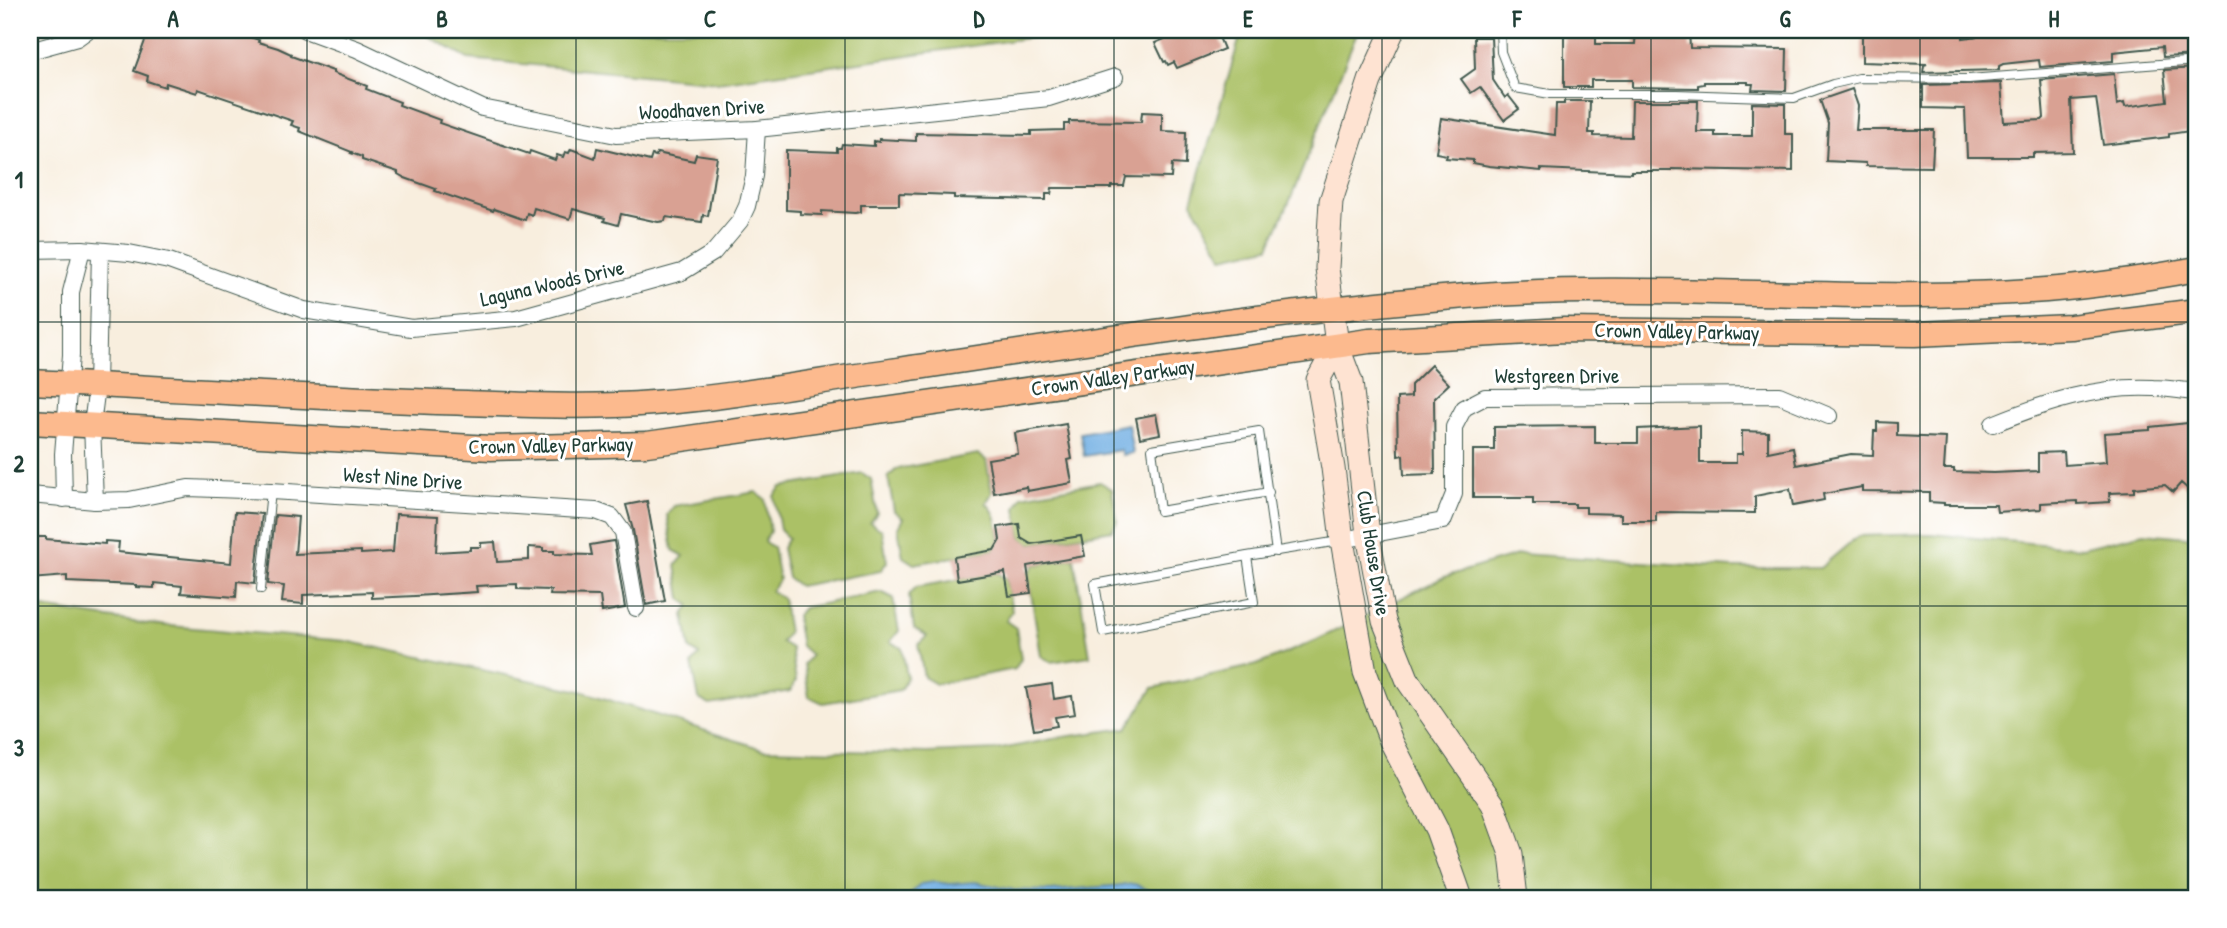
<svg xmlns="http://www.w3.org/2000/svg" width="2227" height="928" font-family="'Patrick Hand',sans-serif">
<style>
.green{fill:#abc166;stroke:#657f4d;stroke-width:2}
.water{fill:#71afe3;stroke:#48768c;stroke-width:2}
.building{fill:#d9a193}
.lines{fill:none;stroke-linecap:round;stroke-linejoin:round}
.lane-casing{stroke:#40584e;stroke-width:10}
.street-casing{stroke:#40584e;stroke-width:18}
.secondary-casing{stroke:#40584e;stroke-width:25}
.primary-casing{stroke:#40584e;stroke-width:27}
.lane{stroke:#fff;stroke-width:8}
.street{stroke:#fff;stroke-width:16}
.secondary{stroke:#fee3d2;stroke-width:23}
.primary{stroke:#fcba8e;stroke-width:24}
.grid{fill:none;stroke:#1f3d34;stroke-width:2;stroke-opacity:0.55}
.labels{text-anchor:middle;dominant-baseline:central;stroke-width:6;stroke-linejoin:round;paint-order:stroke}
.street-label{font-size:21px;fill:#1f3d34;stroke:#fff}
.neatline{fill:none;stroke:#1f3d34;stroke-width:2.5}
.grid-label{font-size:23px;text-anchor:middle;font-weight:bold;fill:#1f3d34}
</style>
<rect width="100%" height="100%" fill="#fff"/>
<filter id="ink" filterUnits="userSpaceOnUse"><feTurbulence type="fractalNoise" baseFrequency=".0143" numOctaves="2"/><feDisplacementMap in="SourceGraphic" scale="14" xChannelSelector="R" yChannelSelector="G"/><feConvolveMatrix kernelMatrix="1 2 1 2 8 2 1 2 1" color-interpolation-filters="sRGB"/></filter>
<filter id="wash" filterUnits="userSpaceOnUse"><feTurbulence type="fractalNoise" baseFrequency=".00686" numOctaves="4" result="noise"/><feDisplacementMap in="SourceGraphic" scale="28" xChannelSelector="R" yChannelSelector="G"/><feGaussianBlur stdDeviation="1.57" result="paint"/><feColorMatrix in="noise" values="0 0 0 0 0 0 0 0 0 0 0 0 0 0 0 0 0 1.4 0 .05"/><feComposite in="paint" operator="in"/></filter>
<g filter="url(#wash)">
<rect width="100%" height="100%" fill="#f8eede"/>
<g class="green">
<path d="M418,30H1084L718,82L468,59Z"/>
<path d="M1242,30H1358L1291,198L1269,247L1223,257L1192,202Z"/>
<path d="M978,454L986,460L992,493L986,503C998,514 997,524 1000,540L994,550L914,564L903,557L898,528L903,518L894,511L888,477L897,469Z"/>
<path d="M862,473L871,479L877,513L870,523L882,530L887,562L880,571L799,586L788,578L782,548L788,538L780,530L774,496L781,487Z"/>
<path d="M1100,482L1112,489L1117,521L1112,530L1031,544L1021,538L1016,508L1022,496Z"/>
<path d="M756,492L765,499L770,531L764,542L773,547L779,580L771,591L783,599L788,633L781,642L791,648L796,681L790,691L710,705L699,699L692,664L699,655L690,649L684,615L690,605L681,599L676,565L684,556L673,550L667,515L674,506Z"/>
<path d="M2144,533L2197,538V898H30V606L147,624L346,641L581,691L763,749L928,753L996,750L1063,737L1127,728L1153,688L1257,665L1315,641L1444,577L1520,554L1733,568H1820L1858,536L1932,534L2082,548Z"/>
<path d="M1074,558L1090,656L1051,662L1041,656L1028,574L1034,565Z"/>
<path d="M997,573L1006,579L1012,611L1006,621L1016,628L1021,659L1015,669L936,684L924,677L918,645L927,636L914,628L909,595L916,587Z"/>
<path d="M881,592L893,598L899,631L890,642L902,648L907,677L900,690L823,703L809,697L804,664L811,655L801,646L796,616L803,608Z"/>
</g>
<g class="water">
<path d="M1128,424L1133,453L1122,455L1121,450L1084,456L1080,433Z"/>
<path d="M935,882L950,884L975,882L1014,890L1051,891L1135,884L1152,892L1160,898H907L921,884Z"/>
</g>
<g id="blocks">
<g class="building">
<path d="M149,30H217L238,37L239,33L259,40L258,42L278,48L291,54V56L333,71V73L367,86L366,89L400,102L399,105L440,120L439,123L529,154L530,151L555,160L557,155L563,157L565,152L569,153L571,149L595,158L597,148L650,161L652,155L656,156L657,153L694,161L696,154L717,157L708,216L703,215L702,222L666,217L665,221L658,222L621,214L618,225L604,221L605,218L573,209L570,219L534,208L532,215L527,213L525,220L494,209L493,211L435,191L436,189L405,178L398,174V172L362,160V157L351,153L352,152L299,131L300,128L291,125L293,121L198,89L197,93L166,83L165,87L147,81L148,76L134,71Z"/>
<path d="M1185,30H1216L1224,49L1177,68L1174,62L1168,65L1166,61L1164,62L1155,43Z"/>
<path d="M1564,30H1596V44H1635L1636,30H1689L1690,48L1787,49L1786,91L1752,90L1753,84H1748V82H1704V84L1698,85V88L1632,87V80H1591V87H1564Z"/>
<path d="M1862,30L1930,31V33L1963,34V38L1994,34L1993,31L2007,30H2197V55L2163,57L2162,47L2113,52V61L2040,67L2039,60L2003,64L1999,66V70L1923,72L1924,65L1927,64L1862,62Z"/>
<path d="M1474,37H1491L1493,80L1505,98L1508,95L1519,109L1504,120L1480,87L1471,93L1461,79L1475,69Z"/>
<path d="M2197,68V130L2169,134V137L2103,145L2096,98L2071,100L2073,152L2033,153V157H1967L1965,109L1923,108V85L2001,83L2004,122L2042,120L2044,118L2041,80L2114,74L2117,105L2124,103L2125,107L2167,101L2164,70Z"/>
<path d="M1852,89L1858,106L1856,130H1934L1932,167L1866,166V163L1826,161L1828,123L1820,100Z"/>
<path d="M1564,101H1590L1589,133H1594V136L1631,137L1632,101H1698L1697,132H1715V136H1752V103L1785,104V134H1793V171L1672,169V171H1631V173L1541,169V171L1489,166L1473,163V160L1446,158L1447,155L1436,153L1441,118L1555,135L1556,104H1564Z"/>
<path d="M1142,112L1162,113V131L1186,132L1185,165L1172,164L1171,178L1126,177L1124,186H1111V188H1052L1051,194H1046V200L954,198V195L899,193V205H861V212L855,213L822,211V215L800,214V211L786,210V150L837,152V148H841L842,144L874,146V141L879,142V139L916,141V133L1031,135V131L1064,130V124H1069V121L1141,122Z"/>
<path d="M1431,365L1449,384L1434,398L1435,474L1404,475L1403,455L1398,456L1397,398L1411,397V385Z"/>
<path d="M1156,414L1160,434L1140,438L1136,418Z"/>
<path d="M1877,422L1897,423V436L1946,438L1944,469H1954V472L1994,473L2038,471V453L2064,452L2065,465L2106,462L2104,433L2150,430V427L2197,422V481L2189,490L2181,483L2173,492L2165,485L2134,488V492L2109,493L2110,502L2078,504V501L2041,503V509L1997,512L1996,505H1944V503L1929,502V492L1862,491V487L1823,494L1824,500L1793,506L1790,489L1755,496V513L1656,512V521H1621V514L1586,513V507H1575V504H1533V498H1473V450H1494V427L1595,426V443H1638V429L1700,426V463H1736V454H1742V431L1768,432V452L1793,447L1796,465L1851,454L1873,455L1874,431H1877Z"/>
<path d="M1066,424L1072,459L1068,460L1072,483L1027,491L1026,487L994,493L988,459L1018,454L1015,433Z"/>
<path d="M647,501L665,601L646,605L633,530L626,505Z"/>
<path d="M235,512L262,514L255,583L237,581L236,597L181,593L182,586L154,583V588L136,587V585L67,582V576L30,579V537H46V539L105,544V541L119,542L118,552L231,563Z"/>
<path d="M396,514L438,516L436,552L470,550V547H481V543L495,542L497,562L529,560V547L543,548V551H554V554L592,555L590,545L614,541L625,608L602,612L600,596L550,595L551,590L517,589V584L476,586L477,592L415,596L372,598V592L303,595V604L282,602L284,586L268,584L275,515L298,517L295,554L361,551V554L393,552Z"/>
<path d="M1019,524L1021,538L1031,544L1081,536L1085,556L1027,566L1031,593L1009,596L1005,572L957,580L954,557L994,550L1000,540L998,527Z"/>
<path d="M1052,684L1054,699L1072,696L1075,714L1055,717L1057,726L1034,730L1026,688Z"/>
</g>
</g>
</g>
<g filter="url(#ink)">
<use href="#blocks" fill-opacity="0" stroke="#40584e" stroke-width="2"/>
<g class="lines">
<g class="lane-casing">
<g id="lane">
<path d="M1500,30L1501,52L1515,88L1550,94H1676L1794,98L1833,84L1859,78L1969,79L2197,61"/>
<path d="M1269,492L1160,511L1152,449L1259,431L1276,552"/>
<path d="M1247,556L1095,584L1103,632L1254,602L1247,556L1339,541"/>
<path d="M261,589L271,491"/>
</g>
</g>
<g class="street-casing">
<g id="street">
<path d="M305,30L357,49L482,108L616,135L757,129L1049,98L1115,77"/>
<path d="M30,51L77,38L88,30"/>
<path d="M30,250L82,249L129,253L169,261L304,310L411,328L516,318L682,272L713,253L740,221L747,206L754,176L757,129"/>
<path d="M1993,424C2044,403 2098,385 2153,388C2168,388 2183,391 2197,392"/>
<path d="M30,495L95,501L129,500L188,488L271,491L596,511L612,517L623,532L636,608"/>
<path d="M64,499L63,454L71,355V292L82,249"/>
<path d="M95,501L92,425L97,386L100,251"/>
<path d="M1342,540L1443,521L1454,494V427L1464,408L1485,397L1779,395L1829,416"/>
</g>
</g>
<g class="secondary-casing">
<g id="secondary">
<path d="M1393,30L1370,81L1331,201L1327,268L1337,345L1351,382L1368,535L1384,621L1408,681L1493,804L1511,854L1516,898"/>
<path d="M1337,345L1318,380L1333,468L1342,540L1365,672L1391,741L1437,830L1461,898"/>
</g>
</g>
<g class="primary-casing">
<g id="primary">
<path d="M30,382C176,388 321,399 467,403C529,405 591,408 653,403C733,397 812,382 891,371C1082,343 1274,311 1466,296C1659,281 1853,305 2046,290C2097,286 2147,278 2197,269"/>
<path d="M30,422L491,448L647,444L1369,341L1564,330L1915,334L2071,327L2197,311"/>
</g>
</g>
<use href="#lane" class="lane"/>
<use href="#street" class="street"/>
<use href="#secondary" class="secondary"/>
<use href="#primary" class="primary"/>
</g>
</g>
<path class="grid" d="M307,30V898M576,30V898M845,30V898M1114,30V898M1382,30V898M1651,30V898M1920,30V898M30,322H2197M30,606H2197"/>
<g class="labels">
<g class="street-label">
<text transform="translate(702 109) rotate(-3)">Woodhaven Drive</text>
<text transform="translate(552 283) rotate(-13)">Laguna Woods Drive</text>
<text transform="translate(1677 331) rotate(1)">Crown Valley Parkway</text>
<text x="1557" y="375">Westgreen Drive</text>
<text transform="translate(1113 377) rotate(-8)">Crown Valley Parkway</text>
<text transform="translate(551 445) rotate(-1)">Crown Valley Parkway</text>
<text transform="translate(403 478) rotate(4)">West Nine Drive</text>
<text transform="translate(1374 553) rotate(81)">Club House Drive</text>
</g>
</g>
<rect width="2227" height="928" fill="none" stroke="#fff" stroke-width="77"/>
<rect x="38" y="38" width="2150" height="852" class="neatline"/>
<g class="grid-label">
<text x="173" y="27">A</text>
<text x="442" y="27">B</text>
<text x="710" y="27">C</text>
<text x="979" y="27">D</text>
<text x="1248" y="27">E</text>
<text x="1517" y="27">F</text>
<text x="1785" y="27">G</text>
<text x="2054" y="27">H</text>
<text x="19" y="188">1</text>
<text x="19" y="472">2</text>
<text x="19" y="756">3</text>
</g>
</svg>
